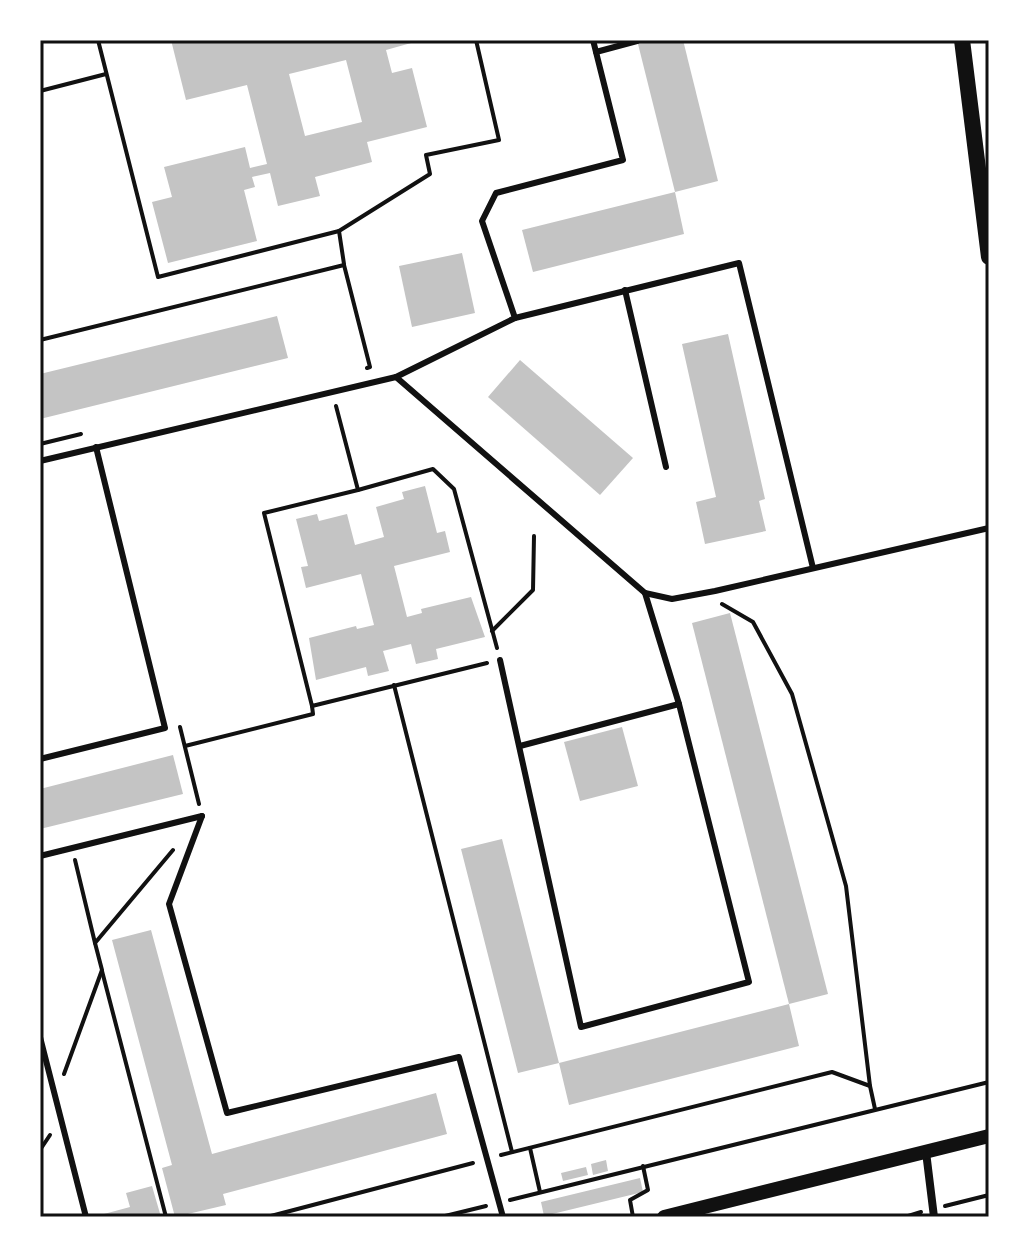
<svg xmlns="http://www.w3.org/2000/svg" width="1029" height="1257" font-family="Inter,sans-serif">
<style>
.building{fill:#c4c4c4;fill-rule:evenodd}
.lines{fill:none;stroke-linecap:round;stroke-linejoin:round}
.path{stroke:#111;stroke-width:4}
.service{stroke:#111;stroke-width:6}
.minor{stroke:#111;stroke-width:8}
.tertiary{stroke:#111;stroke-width:14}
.secondary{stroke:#111;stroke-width:16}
.neatline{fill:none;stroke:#111;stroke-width:3}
</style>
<rect width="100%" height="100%" fill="#fff"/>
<g class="building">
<path d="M171,40H422L386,50L392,73L412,68L427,127L367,142L372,162L315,177L320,196L278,206L270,173L252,177L255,187L244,190L257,241L168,263L152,202L172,197L164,167L245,147L250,168L267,164L247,85L186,100ZM346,60L362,122L305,136L289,74Z"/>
<path d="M637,40H683L718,181L675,192Z"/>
<path d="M675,192L684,234L533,272L522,230Z"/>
<path d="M462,253L475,313L412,327L399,266Z"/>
<path d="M277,316L288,358L40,419V374Z"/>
<path d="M728,334L765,499L759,501L766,531L705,544L696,502L716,497L682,344Z"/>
<path d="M520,360L633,458L600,495L488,397Z"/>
<path d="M425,486L437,533L445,531L450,552L394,566L407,617L422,613L421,609L471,597L485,637L436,649L438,659L416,664L411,644L383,651L389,671L368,676L366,667L316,680L309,638L356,626L357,629L374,625L361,574L306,588L301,567L308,566L296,519L317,514L319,521L347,514L355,545L384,537L376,507L404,499L402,492Z"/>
<path d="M730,613L828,994L789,1004L692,623Z"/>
<path d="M622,727L638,786L580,801L564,742Z"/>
<path d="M173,755L183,794L40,829V789Z"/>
<path d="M502,839L559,1063L789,1004L799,1046L569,1105L559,1063L518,1073L461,849Z"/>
<path d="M151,930L212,1154L436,1093L447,1134L223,1194L226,1205L175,1217L162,1168L172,1165L112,940Z"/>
<path d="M606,1160L608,1171L593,1175L591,1164Z"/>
<path d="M586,1167L588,1175L563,1181L561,1173Z"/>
<path d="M640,1178L643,1192L544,1216L541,1202Z"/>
<path d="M152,1186L161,1217H104V1214L130,1207L126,1193Z"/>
</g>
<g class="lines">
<g class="path">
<path d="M98,40L158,277L339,231L430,174L426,155L499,140L476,40"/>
<path d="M40,91L106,74"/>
<path d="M339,231L344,264"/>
<path d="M40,340L344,265L370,367L367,368"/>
<path d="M336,406L358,490L433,469L454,489L497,648"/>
<path d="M40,444L81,434"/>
<path d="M358,490L264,513L312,706L487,663"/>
<path d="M722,604L753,622L792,694L846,886L870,1086"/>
<path d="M492,631L533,590L534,536"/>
<path d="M394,685L512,1152"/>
<path d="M180,727L199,804"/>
<path d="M185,746L313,714L312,706"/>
<path d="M75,860L95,943"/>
<path d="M102,971L166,1217"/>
<path d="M64,1074L102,970L95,943L173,850"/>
<path d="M530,1148L540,1192"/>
<path d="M40,1150L50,1135"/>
<path d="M501,1155L832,1072L870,1086L875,1109"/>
<path d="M510,1200L989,1082"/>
<path d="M945,1206L989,1195"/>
<path d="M267,1217L473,1163"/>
<path d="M441,1217L486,1206"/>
<path d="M633,1217L630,1200L648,1190L643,1166"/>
<path d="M905,1217L921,1212"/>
</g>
<g class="service">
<path d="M596,52L637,41"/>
<path d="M625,290L666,467"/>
<path d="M515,318L739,263L813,568"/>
<path d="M396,377L515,318L482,221L496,193L623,160L593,40"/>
<path d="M40,461L396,377L645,593L672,599L715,591L989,528"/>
<path d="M500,660L581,1027L749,982L679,704L645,593"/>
<path d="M520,746L679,704"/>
<path d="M40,759L165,728L96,447"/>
<path d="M202,816L169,904L227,1113L459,1057L503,1217"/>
<path d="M40,856L202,816"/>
<path d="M40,1037L86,1217"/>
</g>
<path class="minor" d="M926,1152L934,1217"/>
<path class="tertiary" d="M664,1217L989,1136"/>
<path class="secondary" d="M962,40L989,257"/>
</g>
<rect width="1029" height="1257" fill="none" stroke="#ffffff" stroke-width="84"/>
<rect x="42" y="42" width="945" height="1173" class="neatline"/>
</svg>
